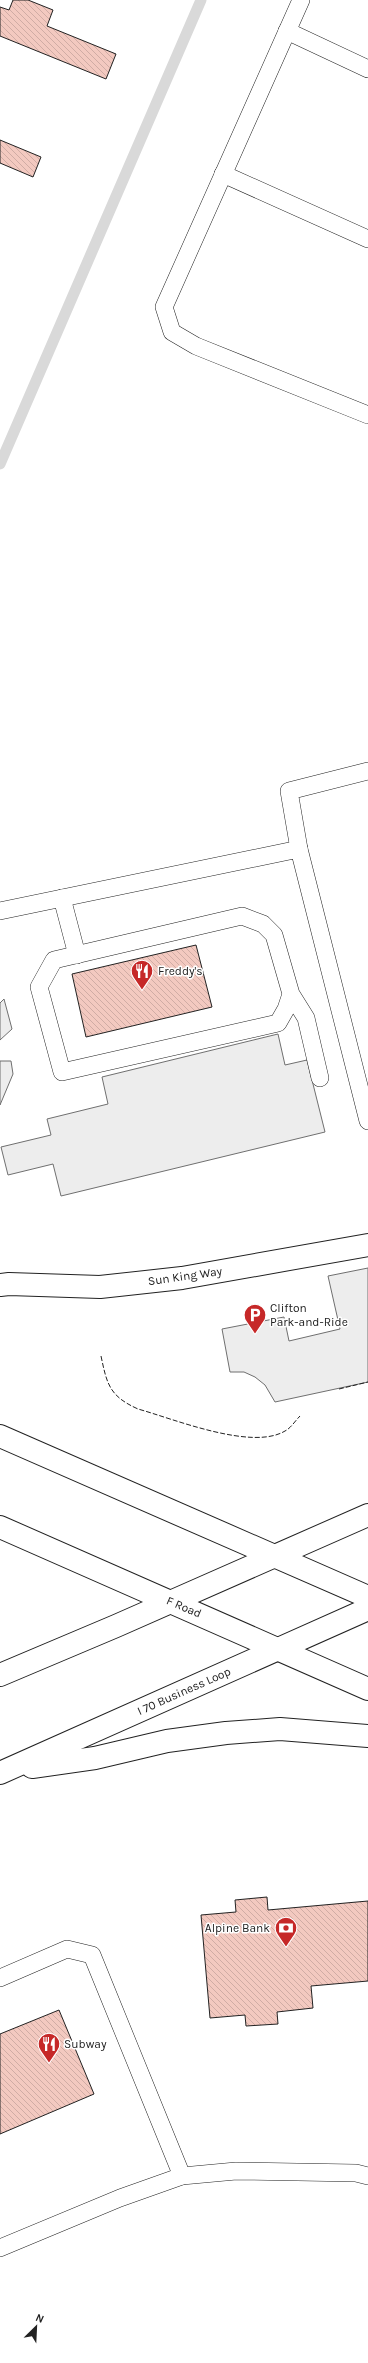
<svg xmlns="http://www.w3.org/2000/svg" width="368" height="2363" font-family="Karla,sans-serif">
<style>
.parking{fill:#ededed;stroke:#6f6f6f}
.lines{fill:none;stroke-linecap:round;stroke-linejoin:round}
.stream{stroke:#d9d9d9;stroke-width:11}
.building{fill:url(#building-back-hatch);stroke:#222}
.lane-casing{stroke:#222;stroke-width:18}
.street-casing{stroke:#222;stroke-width:24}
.primary-casing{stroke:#222;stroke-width:24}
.lane{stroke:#fff;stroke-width:17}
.street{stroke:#fff;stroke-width:22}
.primary{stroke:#fff;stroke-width:22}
.fence{stroke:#222;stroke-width:1;stroke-dasharray:5 2;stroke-linecap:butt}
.labels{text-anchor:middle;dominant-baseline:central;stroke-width:3;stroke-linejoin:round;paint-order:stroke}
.poi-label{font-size:12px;fill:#222;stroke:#fff;text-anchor:start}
.street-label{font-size:12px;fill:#222;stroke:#fff}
</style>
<defs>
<pattern id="building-back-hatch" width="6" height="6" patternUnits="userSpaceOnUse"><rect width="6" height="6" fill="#f3c9c0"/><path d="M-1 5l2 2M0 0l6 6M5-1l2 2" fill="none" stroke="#d0aca5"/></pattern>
</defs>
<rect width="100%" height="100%" fill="#fff"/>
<g class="parking">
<path d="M4,999L12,1029L0,1040V1003Z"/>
<path d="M278,1034L285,1065L307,1060L325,1132L61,1196L53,1164L8,1175L1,1147L51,1135L47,1119L108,1104L102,1077Z"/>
<path d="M0,1061H11L13,1074L0,1105Z"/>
<path d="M368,1268V1382L275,1402L265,1385L255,1377L244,1372H230L222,1329L284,1317L289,1341L340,1329L328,1276Z"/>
</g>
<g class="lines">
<path class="stream" d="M0,464L201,0"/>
</g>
<g class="building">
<path d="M13,0H28L53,10L47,26L116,54L106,79L0,36V7L9,10Z"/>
<path d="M0,140L41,157L33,177L0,163Z"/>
<path d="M196,945L212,1007L86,1037L72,974Z"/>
<path d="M267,1897L268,1910L368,1901V1981L311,1986L313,2008L277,2012L278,2024L246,2026L245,2015L210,2018L201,1915L236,1912L235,1900Z"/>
<path d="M59,2010L94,2094L0,2134V2034Z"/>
</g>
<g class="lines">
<g class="lane-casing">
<g id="lane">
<path d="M301,0L164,307L172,332L196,346L368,415"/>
<path d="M287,31L368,69"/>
<path d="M223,174L368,239"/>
<path d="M299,849L289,791L368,771"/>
<path d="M62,898L77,955"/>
<path d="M0,911L299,849L368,1121"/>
<path d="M291,994L286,1009L278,1023L62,1072L39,987L54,960L242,916L263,924L274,935L291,994L306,1018L320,1078"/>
<path d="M0,1978L67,1949L92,1955L182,2176"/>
<path d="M0,2248L120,2198L182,2176L236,2171L356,2173L368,2176"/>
</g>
</g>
<g class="street-casing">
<path id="street" d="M0,1285L9,1284L100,1287L182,1278L368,1245"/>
</g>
<g class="primary-casing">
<g id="primary">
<path d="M0,1436L368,1597"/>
<path d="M0,1527L368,1689"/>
<path d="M0,1675L116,1626L368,1515"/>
<path d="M32,1767L95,1758L167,1741L226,1733L280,1729L368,1736"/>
<path d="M0,1773L368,1609"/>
</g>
</g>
<use href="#lane" class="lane"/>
<use href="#street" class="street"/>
<use href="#primary" class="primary"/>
<g class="fence">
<path d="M101,1356C107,1384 109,1396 138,1409C174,1419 252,1451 285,1431C291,1428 295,1421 300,1416"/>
<path d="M339,1389L368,1382"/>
</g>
</g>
<defs>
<g id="restaurant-pin" transform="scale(1.15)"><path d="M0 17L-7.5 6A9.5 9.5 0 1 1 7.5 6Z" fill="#c62828" stroke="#fff"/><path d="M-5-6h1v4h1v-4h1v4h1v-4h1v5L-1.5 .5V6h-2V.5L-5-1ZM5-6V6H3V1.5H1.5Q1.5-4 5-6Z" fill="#fff"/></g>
<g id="parking-pin" transform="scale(1.15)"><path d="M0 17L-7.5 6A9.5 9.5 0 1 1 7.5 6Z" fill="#c62828" stroke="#fff"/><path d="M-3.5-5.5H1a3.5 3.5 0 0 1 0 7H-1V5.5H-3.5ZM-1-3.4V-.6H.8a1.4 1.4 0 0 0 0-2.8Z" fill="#fff"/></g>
<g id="bank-pin" transform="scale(1.15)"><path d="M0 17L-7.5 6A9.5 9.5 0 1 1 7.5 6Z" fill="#c62828" stroke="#fff"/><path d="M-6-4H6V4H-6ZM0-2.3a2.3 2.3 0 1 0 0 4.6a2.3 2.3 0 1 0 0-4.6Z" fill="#fff"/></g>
</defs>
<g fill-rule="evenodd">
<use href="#restaurant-pin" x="142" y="971"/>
<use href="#parking-pin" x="255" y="1315"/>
<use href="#bank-pin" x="286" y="1928"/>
<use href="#restaurant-pin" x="49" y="2044"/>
</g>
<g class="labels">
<g class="poi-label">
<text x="158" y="971">Freddy's</text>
<text x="270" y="1308">Clifton<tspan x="270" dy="14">Park-and-Ride</tspan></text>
<text x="270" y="1928" text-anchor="end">Alpine Bank</text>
<text x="64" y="2044">Subway</text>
</g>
<g class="street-label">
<text transform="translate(185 1276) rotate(-8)">Sun King Way</text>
<text transform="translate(184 1607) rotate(23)">F Road</text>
<text transform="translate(184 1691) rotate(-24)">I 70 Business Loop</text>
</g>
</g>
<g transform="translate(36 2327) rotate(24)" stroke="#ffffff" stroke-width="3" paint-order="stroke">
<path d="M0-3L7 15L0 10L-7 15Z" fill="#222222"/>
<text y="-6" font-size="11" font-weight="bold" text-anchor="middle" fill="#222222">N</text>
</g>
</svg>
